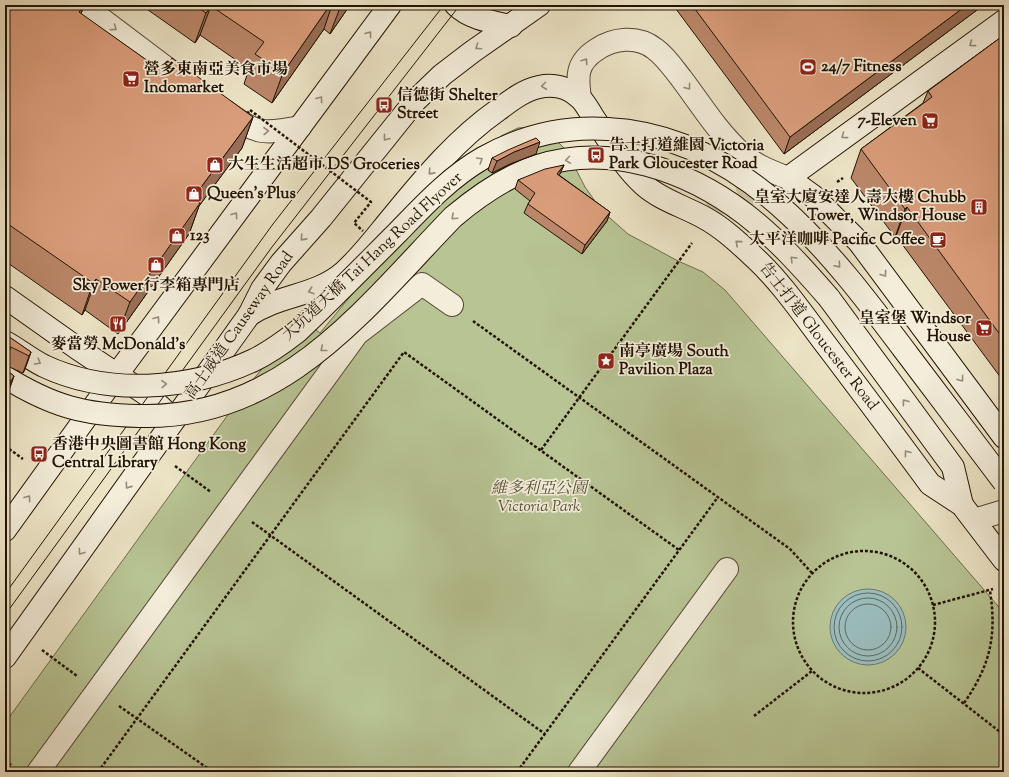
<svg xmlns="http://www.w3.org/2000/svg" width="1009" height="777" font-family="'Sorts Mill Goudy','Noto Serif TC',serif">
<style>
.green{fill:#b8c494;stroke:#6d6c4c}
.water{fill:#9bbdbd;stroke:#6b7973}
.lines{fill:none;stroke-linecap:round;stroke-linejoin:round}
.shore{stroke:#5e6860;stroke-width:1}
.street-tunnel{stroke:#cec5a9;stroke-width:22;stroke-dasharray:22 11;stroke-linecap:butt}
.street-casing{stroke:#544734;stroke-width:24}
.secondary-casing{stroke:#221303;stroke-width:24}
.path{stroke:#221303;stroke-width:2.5;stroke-dasharray:3 2;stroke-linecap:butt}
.street{stroke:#f3edda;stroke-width:22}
.secondary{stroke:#f3edda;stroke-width:22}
.tram{stroke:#221303;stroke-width:1}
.secondary-bridge-casing{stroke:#221303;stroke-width:24;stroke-linecap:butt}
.path-bridge{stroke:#221303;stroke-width:2.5;stroke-dasharray:3 2;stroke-linecap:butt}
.secondary-bridge{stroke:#f3edda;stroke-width:22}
.wall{fill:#bb876a;stroke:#221303}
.shaded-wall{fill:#996e56;stroke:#221303}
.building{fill:#da9d7b;stroke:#221303}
.oneway{stroke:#958b79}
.labels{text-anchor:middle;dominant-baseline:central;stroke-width:3.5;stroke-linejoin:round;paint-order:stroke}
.poi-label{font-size:16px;font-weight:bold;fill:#221303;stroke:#f3edda;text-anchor:start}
.street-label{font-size:16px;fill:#221303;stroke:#f3edda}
.park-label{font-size:16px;font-style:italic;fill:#565136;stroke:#f3edda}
</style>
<rect width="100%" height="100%" fill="#ece4c6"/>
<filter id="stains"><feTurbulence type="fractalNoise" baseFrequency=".005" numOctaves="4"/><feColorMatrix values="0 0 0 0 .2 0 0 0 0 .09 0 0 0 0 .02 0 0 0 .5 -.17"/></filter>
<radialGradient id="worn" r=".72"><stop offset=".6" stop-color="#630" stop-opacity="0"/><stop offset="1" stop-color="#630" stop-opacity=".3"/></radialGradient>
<path class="green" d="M532,127L553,137L566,150L585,187L602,211L628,234L678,261L703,272L725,290L1004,613V772H5V723L256,376L302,320L320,333L414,219L501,136L518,128Z"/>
<circle class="water" cx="868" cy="627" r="38"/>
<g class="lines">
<g class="shore">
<circle cx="868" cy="627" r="34"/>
<circle cx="868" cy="627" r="29"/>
<circle cx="868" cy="627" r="23"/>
</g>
<path class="street-tunnel" d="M707,206L738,199L765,189"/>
<g class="street-casing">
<g id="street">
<path d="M83,5L189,85"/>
<path d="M580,98C577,77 576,63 596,50C613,38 638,35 655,49C666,57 673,68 681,78C700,103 717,131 740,152C754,165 770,171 788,178"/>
<path d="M225,111C256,134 262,135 300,127"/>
<path d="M974,520L1004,511"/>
<path d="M38,772L357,334L422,284L452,305"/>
<path d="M579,772L727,569"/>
</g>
</g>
<g class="secondary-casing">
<g id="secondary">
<path d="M456,5C470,19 492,22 511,26"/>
<path d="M1004,21L788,178L813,196L859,242L1004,437"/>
<path d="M5,297L77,348L149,396L174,420"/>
<path d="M829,298L953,467L962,505"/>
<path d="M249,315C280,294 315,297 344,272C363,255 378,234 394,215C425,177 458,138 498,110C510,101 524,90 539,87C553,84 568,87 579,97C586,103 590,113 595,120C610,142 624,167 644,185C661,200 683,206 703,217C722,227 739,243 755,258C784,285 806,319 830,350C864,395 897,439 930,484L962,505L1004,560"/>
<path d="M5,530L118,373L390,5"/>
<path d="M5,657L249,315L262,289L281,263L321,218L415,101L442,75L472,52L539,5"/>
</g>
</g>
<g class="path">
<path d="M837,182L843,178"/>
<path d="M473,321L790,549L812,573"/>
<path d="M5,446L23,459"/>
<path d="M541,450L692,243"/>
<path d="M175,466L211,492"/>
<path d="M252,522L545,734"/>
<circle cx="864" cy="622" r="71"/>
<path d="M933,605L993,589"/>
<path d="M42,650L77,676"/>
<path d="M918,668L1004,735"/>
<path d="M964,703C990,666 997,636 990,591"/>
<path d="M119,706L213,772"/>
<path d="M754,716L812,671"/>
<path d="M5,760L12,766"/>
<path d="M98,772L404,352L679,550"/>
<path d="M517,772L718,497"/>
<path d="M643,772H644"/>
</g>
<use href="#street" class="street"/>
<use href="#secondary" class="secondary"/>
<g class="tram">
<path d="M5,594L273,224L444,5"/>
<path d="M5,615L272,247L460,5"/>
</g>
<g class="secondary-bridge-casing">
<g id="secondary-bridge">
<path d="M5,342C18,349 30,359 44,366C108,396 189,390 252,361C269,353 284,342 298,331C332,299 365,265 398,232C424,205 450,177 483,158C522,136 564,126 608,129C745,136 833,255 908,355C940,397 972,440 1004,482"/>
<path d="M5,377C52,406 84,415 139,416C282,420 363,310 453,217C478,196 506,176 538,166C611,143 687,170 745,214C776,238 803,268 829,298"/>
</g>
</g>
<path class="path-bridge" d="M247,114L250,110L371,202L354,223L363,231"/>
<use href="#secondary-bridge" class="secondary-bridge"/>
</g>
<g class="wall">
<path d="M5,5H84L81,14L162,71L253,117L242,148L199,206L189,234L118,334L85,310L82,315L5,261Z"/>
<path d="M141,5H350L330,34L324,29L272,103L244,84L249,69L200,35L195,43Z"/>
<path d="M673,5H982L981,7L784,154Z"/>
<path d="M1004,35V382L896,236L895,237L851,178L861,149L923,103L928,91Z"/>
<path d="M536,154L510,164L492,173L488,170L492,158Z"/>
<path d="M564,165L559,175L610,212L607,221L582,254L524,213L528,204L530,201L515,189L518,180Z"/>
<path d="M5,334L31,352L25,369L23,373L5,365Z"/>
<path d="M5,369L14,376L8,393L5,398Z"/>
</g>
<g class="shaded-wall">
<path d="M84,5L73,36L79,12Z"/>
<path d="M330,5H332L324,29L272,103L283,73Z"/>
<path d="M341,5H350L330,34Z"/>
<path d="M967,5H982L981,7L784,154L790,137Z"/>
<path d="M211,6L200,35L195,43L206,13Z"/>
<path d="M253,117L242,148L199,206L189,234L118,334L130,302L193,198Z"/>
<path d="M540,142L536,154L510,164L492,173L497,161L514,152Z"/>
<path d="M564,165L560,174L554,183L557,174Z"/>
<path d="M907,207L896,236L895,237L905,209Z"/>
<path d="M610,212L607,221L582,254L585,245Z"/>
<path d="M96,279L85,310L82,315L93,283Z"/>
<path d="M11,347L5,364V349Z"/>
<path d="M31,352L25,369L23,373L29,356Z"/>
<path d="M14,376L8,393L5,398L11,381Z"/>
</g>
<g class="building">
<path d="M5,5H84L79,12L162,71L172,58L253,117L193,198L200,203L130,302L96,279L93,283L5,222Z"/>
<path d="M194,5H330L283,73L255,54L264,42L211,6L206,13Z"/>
<path d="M692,5H967L790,137Z"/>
<path d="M1004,35V340L907,207L905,209L861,149L932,97L928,91Z"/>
<path d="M536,138L540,142L514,152L497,161L492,158L508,150Z"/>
<path d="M564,165L557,174L610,212L585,245L528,204L535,193L518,180L545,169Z"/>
<path d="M5,334L31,352L29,356L11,347L5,349Z"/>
<path d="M5,369L14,376L11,381L5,377Z"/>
</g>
<defs><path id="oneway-chevron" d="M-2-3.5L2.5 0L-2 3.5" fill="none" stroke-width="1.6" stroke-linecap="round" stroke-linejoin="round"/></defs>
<g class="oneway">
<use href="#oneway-chevron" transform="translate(114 28) rotate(37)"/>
<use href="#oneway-chevron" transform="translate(369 34) rotate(-53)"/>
<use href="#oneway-chevron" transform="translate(972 44) rotate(144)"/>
<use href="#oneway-chevron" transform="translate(478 47) rotate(146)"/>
<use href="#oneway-chevron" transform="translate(585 61) rotate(-56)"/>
<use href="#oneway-chevron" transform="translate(544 86) rotate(173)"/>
<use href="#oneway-chevron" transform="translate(688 87) rotate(53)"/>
<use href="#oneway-chevron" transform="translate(320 99) rotate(-54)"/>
<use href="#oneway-chevron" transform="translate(266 131) rotate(-1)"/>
<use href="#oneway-chevron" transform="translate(844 136) rotate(144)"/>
<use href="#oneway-chevron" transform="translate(386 138) rotate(128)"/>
<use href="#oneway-chevron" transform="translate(480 160) rotate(-31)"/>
<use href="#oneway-chevron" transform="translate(568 160) rotate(172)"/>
<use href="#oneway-chevron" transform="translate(431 172) rotate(132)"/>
<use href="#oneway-chevron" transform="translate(235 215) rotate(-54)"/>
<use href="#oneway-chevron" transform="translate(454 217) rotate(137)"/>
<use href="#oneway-chevron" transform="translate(303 238) rotate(132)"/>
<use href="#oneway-chevron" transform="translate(738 243) rotate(-139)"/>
<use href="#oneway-chevron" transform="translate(793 259) rotate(-135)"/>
<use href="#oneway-chevron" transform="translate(838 265) rotate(49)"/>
<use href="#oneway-chevron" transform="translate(884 274) rotate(53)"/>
<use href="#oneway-chevron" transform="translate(311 291) rotate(162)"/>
<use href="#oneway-chevron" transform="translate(157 319) rotate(-54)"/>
<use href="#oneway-chevron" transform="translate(323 349) rotate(141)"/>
<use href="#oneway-chevron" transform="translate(38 362) rotate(31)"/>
<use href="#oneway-chevron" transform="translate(961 379) rotate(54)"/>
<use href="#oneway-chevron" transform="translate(164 384) rotate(-2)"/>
<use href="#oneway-chevron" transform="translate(905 402) rotate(-126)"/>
<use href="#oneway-chevron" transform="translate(907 453) rotate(-127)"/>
<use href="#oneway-chevron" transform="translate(128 486) rotate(125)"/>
<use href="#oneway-chevron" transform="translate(28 498) rotate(-54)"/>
<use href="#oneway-chevron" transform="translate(81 552) rotate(126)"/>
</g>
<defs>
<g id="stadium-square" transform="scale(0.9)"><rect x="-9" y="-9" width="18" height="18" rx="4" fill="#8f2418" stroke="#f3edda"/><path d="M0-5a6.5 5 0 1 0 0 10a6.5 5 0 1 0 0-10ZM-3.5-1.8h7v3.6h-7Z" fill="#fff"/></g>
<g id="supermarket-square" transform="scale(0.9)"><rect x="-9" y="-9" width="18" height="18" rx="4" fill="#8f2418" stroke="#f3edda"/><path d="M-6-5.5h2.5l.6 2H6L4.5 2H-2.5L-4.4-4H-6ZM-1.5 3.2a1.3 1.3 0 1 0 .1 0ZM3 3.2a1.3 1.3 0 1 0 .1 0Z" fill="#fff"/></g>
<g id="bus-square" transform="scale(0.9)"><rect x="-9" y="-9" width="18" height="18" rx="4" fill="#8f2418" stroke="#f3edda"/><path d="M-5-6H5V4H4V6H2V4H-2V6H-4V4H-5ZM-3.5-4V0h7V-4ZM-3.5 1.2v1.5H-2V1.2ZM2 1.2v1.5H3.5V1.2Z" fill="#fff"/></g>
<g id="shop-square" transform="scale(0.9)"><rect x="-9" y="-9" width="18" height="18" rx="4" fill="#8f2418" stroke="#f3edda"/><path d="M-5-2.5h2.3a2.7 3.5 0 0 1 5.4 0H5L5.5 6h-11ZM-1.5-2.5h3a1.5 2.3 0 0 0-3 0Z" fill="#fff"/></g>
<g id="building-square" transform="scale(0.9)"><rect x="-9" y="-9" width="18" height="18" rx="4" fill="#8f2418" stroke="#f3edda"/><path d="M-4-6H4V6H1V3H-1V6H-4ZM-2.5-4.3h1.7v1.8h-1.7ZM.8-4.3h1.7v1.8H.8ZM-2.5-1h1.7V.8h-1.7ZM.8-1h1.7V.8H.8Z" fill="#fff"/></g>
<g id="cafe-square" transform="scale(0.9)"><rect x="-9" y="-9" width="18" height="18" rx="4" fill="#8f2418" stroke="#f3edda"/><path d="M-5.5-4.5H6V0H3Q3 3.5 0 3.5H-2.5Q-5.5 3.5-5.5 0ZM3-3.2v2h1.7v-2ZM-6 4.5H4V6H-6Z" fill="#fff"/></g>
<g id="restaurant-square" transform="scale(0.9)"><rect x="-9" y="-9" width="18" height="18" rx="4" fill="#8f2418" stroke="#f3edda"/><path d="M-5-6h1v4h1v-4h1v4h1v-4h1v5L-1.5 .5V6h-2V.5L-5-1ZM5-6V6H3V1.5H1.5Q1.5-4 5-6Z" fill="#fff"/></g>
<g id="sight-square" transform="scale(0.9)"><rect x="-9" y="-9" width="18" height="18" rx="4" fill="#8f2418" stroke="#f3edda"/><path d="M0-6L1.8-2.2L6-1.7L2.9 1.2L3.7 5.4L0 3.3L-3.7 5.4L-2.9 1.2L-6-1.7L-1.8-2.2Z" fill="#fff"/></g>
</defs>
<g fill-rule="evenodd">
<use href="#stadium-square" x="808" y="67"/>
<use href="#supermarket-square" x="131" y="79"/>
<use href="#bus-square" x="384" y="105"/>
<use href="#supermarket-square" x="930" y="121"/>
<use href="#bus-square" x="596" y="155"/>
<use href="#shop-square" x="215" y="165"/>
<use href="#shop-square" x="194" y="194"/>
<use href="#building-square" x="979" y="207"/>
<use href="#shop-square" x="177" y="236"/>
<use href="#cafe-square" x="938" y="240"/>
<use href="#shop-square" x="156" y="265"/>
<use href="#restaurant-square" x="118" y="324"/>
<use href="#supermarket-square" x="984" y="328"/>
<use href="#sight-square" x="606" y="361"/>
<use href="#bus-square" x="39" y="454"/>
</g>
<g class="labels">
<g class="poi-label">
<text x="821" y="67">24/7 Fitness</text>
<text x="144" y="70">營多東南亞美食市場<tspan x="144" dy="18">Indomarket</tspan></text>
<text x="397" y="96">信德街 Shelter<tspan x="397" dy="18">Street</tspan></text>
<text x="917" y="121" text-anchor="end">7-Eleven</text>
<text x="609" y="146">告士打道維園 Victoria<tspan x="609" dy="18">Park Gloucester Road</tspan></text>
<text x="228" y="165">大生生活超市 DS Groceries</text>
<text x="207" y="194">Queen's Plus</text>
<text x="966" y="198" text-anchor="end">皇室大廈安達人壽大樓 Chubb<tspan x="966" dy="18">Tower, Windsor House</tspan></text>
<text x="190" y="236">123</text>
<text x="925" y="240" text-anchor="end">太平洋咖啡 Pacific Coffee</text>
<text x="156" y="286" text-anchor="middle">Sky Power行李箱專門店</text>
<text x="971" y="319" text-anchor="end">皇室堡 Windsor<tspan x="971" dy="18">House</tspan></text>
<text x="118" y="345" text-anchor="middle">麥當勞 McDonald's</text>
<text x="619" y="352">南亭廣場 South<tspan x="619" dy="18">Pavilion Plaza</tspan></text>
<text x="52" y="445">香港中央圖書館 Hong Kong<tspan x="52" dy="18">Central Library</tspan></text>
</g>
<g class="street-label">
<text transform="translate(373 257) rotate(-43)">大坑道天橋 Tai Hang Road Flyover</text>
<text transform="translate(240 326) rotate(-55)">高士威道 Causeway Road</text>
<text transform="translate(818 337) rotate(52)">告士打道 Gloucester Road</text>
</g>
<g class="park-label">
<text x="539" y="489">維多利亞公園<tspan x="539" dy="18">Victoria Park</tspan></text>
</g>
</g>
<rect width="1009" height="777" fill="none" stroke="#ece4c6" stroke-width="20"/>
<rect x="6" y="6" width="997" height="765" fill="none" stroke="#221303" stroke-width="2"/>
<rect x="10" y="10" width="989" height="757" fill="none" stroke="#221303"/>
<rect width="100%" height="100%" filter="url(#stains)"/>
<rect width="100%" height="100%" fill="url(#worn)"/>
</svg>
